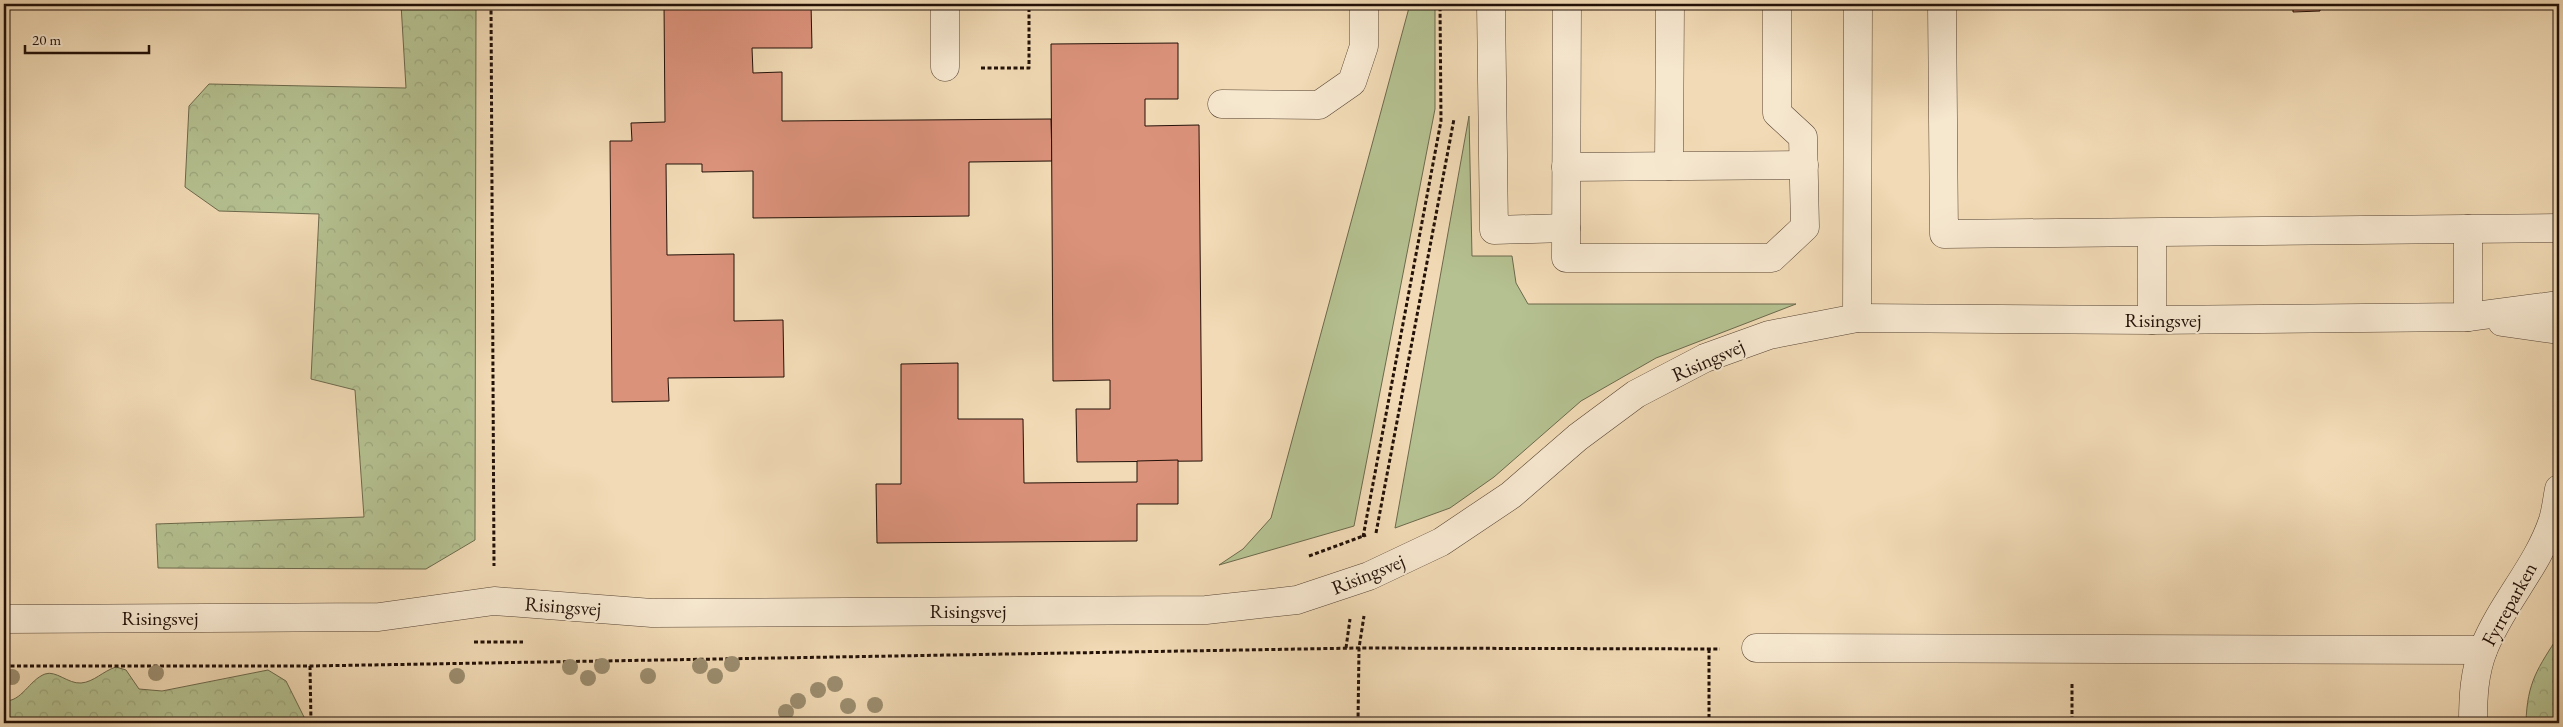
<svg xmlns="http://www.w3.org/2000/svg" width="2563" height="727" font-family="'EB Garamond',serif">
<style>
.grass{fill:#b5c191;stroke:#6c694c}
.forest{fill:url(#forest-crowns);stroke:#6c694c}
.building{fill:#db927b;stroke:#231108}
.lines{fill:none;stroke-linecap:round;stroke-linejoin:round}
.minor-casing{stroke:#564333;stroke-width:29}
.path{stroke:#231108;stroke-width:3;stroke-dasharray:4 2.5;stroke-linecap:butt}
.minor{stroke:#f6e7cf;stroke-width:28}
.tree{fill:#9c8e70}
.labels{text-anchor:middle;dominant-baseline:central;stroke-width:4;stroke-linejoin:round;paint-order:stroke}
.street-label{font-size:20px;fill:#231108;stroke:#f6e7cf}
</style>
<defs>
<pattern id="forest-crowns" width="20" height="18" patternUnits="userSpaceOnUse" patternTransform="scale(1.25)"><rect width="20" height="18" fill="#b5c191"/><path d="M2 6a3 3 0 1 1 6 0M12 15a3 3 0 1 1 6 0" fill="none" stroke="#9ba57c"/></pattern>
</defs>
<rect width="100%" height="100%" fill="#f1dab5"/>
<filter id="stains"><feTurbulence type="fractalNoise" baseFrequency=".004" numOctaves="4"/><feColorMatrix values="0 0 0 0 .2 0 0 0 0 .09 0 0 0 0 .02 0 0 0 .5 -.17"/></filter>
<radialGradient id="worn" r=".72"><stop offset=".6" stop-color="#630" stop-opacity="0"/><stop offset="1" stop-color="#630" stop-opacity=".3"/></radialGradient>
<g class="grass">
<path d="M1410,4H1435V109L1354,526L1219,565L1243,549L1271,518Z"/>
<path d="M1469,116L1472,256H1512L1516,283L1528,304H1796L1656,358L1581,401L1494,477L1450,508L1395,528Z"/>
</g>
<g class="forest">
<path d="M401,4H476L475,540L426,569L158,568L156,524L364,517L355,390L311,379L319,214L219,211L185,187L189,106L209,84L406,88Z"/>
<path d="M2559,635V723H2526C2527,682 2538,668 2559,635Z"/>
<path d="M116,667L126,670L139,689L162,691L268,670L286,681L307,723H4V701C22,702 29,680 45,674C56,670 68,684 81,683C94,682 103,671 116,667Z"/>
</g>
<g class="building">
<path d="M664,4H811L812,48H752L753,73L782,72V121L1051,119L1052,161L969,162V216L753,218V171L702,172V164H666L667,255L734,254V321L783,320L784,377L668,378L669,401L612,402L610,141H632L631,123L665,122Z"/>
<path d="M2293,4H2320V11L2293,12Z"/>
<path d="M1178,43V99H1145V126L1199,125L1202,461L1077,462L1076,409H1110V380L1053,381L1051,44Z"/>
<path d="M958,363V419H1023L1024,483L1137,482V461L1178,460V504H1137V541L877,543L876,484H901V364Z"/>
<path d="M2406,720V723H2324V721Z"/>
</g>
<g class="lines">
<g class="minor-casing">
<g id="minor">
<path d="M945,4V67"/>
<path d="M1491,4L1494,230L1566,228"/>
<path d="M1567,4L1566,258H1772L1805,227L1803,137L1777,113V4"/>
<path d="M1942,4L1944,234L2559,228"/>
<path d="M1222,104L1319,105L1352,82L1364,46V4"/>
<path d="M1669,166L1670,4"/>
<path d="M1566,167L1804,165"/>
<path d="M2468,229V317"/>
<path d="M2152,233V320"/>
<path d="M1857,318L1858,4"/>
<path d="M2502,322L2559,330"/>
<path d="M4,619L379,617L494,601L652,613L1206,610L1297,600L1369,576L1441,542L1511,495L1578,437L1636,394L1705,358L1769,335L1857,318L2152,320L2468,317L2559,305"/>
<path d="M1756,648L2483,650"/>
<path d="M2473,723C2473,698 2474,672 2484,648C2502,603 2538,566 2553,520C2556,510 2557,499 2559,489"/>
</g>
</g>
<g class="path">
<path d="M491,4L494,566"/>
<path d="M981,68H1029V4"/>
<path d="M1376,533L1454,119"/>
<path d="M1363,537L1441,121L1440,4"/>
<path d="M1309,556L1366,535"/>
<path d="M474,642H523"/>
<path d="M1346,648L1350,619"/>
<path d="M1709,649V723"/>
<path d="M4,666H310L1359,648L1720,649"/>
<path d="M310,666L311,723"/>
<path d="M2072,684V723"/>
<path d="M1358,723L1359,648L1364,616"/>
</g>
<use href="#minor" class="minor"/>
</g>
<g class="tree">
<circle cx="732" cy="664" r="8"/>
<circle cx="602" cy="666" r="8"/>
<circle cx="700" cy="666" r="8"/>
<circle cx="570" cy="667" r="8"/>
<circle cx="156" cy="673" r="8"/>
<circle cx="457" cy="676" r="8"/>
<circle cx="648" cy="676" r="8"/>
<circle cx="715" cy="676" r="8"/>
<circle cx="12" cy="677" r="8"/>
<circle cx="588" cy="678" r="8"/>
<circle cx="835" cy="684" r="8"/>
<circle cx="818" cy="690" r="8"/>
<circle cx="798" cy="701" r="8"/>
<circle cx="875" cy="705" r="8"/>
<circle cx="848" cy="706" r="8"/>
<circle cx="786" cy="712" r="8"/>
</g>
<g class="labels">
<g class="street-label">
<text x="2163" y="320">Risingsvej</text>
<text transform="translate(1708 360) rotate(-24)">Risingsvej</text>
<text transform="translate(1368 574) rotate(-22)">Risingsvej</text>
<text transform="translate(2509 604) rotate(-61)">Fyrreparken</text>
<text transform="translate(563 606) rotate(4)">Risingsvej</text>
<text x="968" y="611">Risingsvej</text>
<text x="160" y="618">Risingsvej</text>
</g>
</g>
<rect width="2563" height="727" fill="none" stroke="#f1dab5" stroke-width="20"/>
<rect x="5" y="5" width="2553" height="717" fill="none" stroke="#231108" stroke-width="2.5"/>
<rect x="10" y="10" width="2543" height="707" fill="none" stroke="#231108"/>
<path d="M25 45v8h124v-8" fill="none" stroke="#231108" stroke-width="2.5"/>
<text x="32" y="45" font-size="15" fill="#231108" stroke="#f6e7cf" stroke-width="4" paint-order="stroke">20 m</text>
<rect width="100%" height="100%" filter="url(#stains)"/>
<rect width="100%" height="100%" fill="url(#worn)"/>
</svg>
